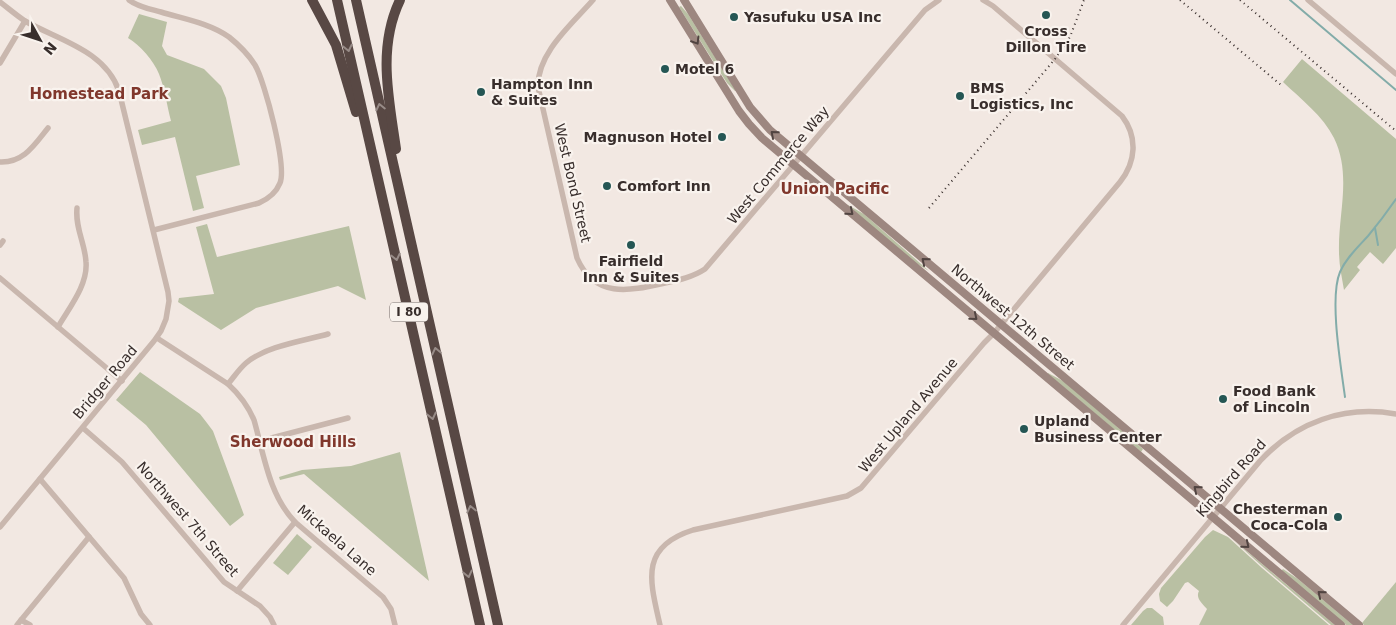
<svg xmlns="http://www.w3.org/2000/svg" width="1396" height="625" font-family="'DejaVu Sans',sans-serif">
<style>
.green{fill:#b9c0a3}
.lines{fill:none;stroke-linecap:round;stroke-linejoin:round}
.stream{stroke:#83aca9;stroke-width:2}
.street{stroke:#c9b7ae;stroke-width:5.5}
.secondary{stroke:#9d8780;stroke-width:8}
.highway{stroke:#584844;stroke-width:10}
.rail{stroke:#382e2c;stroke-width:2;stroke-dasharray:1 4;stroke-linecap:butt}
.oneway{stroke:#514441}
.oneway2{stroke:#988c88}
.poi-dot{fill:#255654;stroke:#f9f3ee;stroke-width:2}
.labels{text-anchor:middle;dominant-baseline:central;stroke-width:4.5;stroke-linejoin:round;paint-order:stroke}
.shield{fill:#f9f3ee;stroke:#726966;stroke-width:1}
.shield-label{font-size:12px;font-weight:bold;fill:#382e2c}
.poi-label{font-size:14px;font-weight:bold;fill:#382e2c;stroke:#f9f3ee;text-anchor:start}
.street-label{font-size:14px;fill:#382e2c;stroke:#f9f3ee}
.neighbourhood-label{font-size:15px;font-weight:bold;fill:#80372c;stroke:#f9f3ee}
</style>
<rect width="100%" height="100%" fill="#f2e8e2"/>
<g class="green">
<path d="M681,6L688,14L736,91H735L727,83L679,7Z"/>
<path d="M139,14L167,22L162,46L167,55L204,69L221,86L226,98L240,165L196,176L204,208L193,211L175,137L142,145L138,130L171,121C167,106 165,89 159,74C154,61 140,45 128,38Z"/>
<path d="M1302,59L1396,139V248L1383,264L1370,252L1357,267L1360,270L1344,290C1342,278 1339,265 1339,252C1338,214 1352,175 1334,138C1323,116 1301,99 1283,82Z"/>
<path d="M846,204L864,214L929,271L914,262L845,205Z"/>
<path d="M207,224L217,257L349,226L366,300L338,286L256,308L221,330L178,302L179,298L214,294L196,227Z"/>
<path d="M140,372L200,414L207,423L213,431L244,515L230,526L146,425L116,400Z"/>
<path d="M1048,373L1065,382L1143,449L1141,452L1048,374Z"/>
<path d="M400,452L429,581L304,474L280,480L279,477L302,470L351,466Z"/>
<path d="M1213,530L1228,537L1262,568L1329,625H1199L1207,609C1203,604 1195,598 1199,591L1188,582L1185,583L1173,601L1167,607L1160,601L1159,594L1161,588L1205,537Z"/>
<path d="M297,534L312,547L288,575L273,563Z"/>
<path d="M1231,538L1335,625H1331L1263,567Z"/>
<path d="M1283,569L1298,579L1353,625H1346L1281,571Z"/>
<path d="M1396,582V625H1364L1362,623Z"/>
<path d="M1147,608H1152L1163,617L1164,625H1131L1143,611Z"/>
</g>
<g class="lines">
<g class="stream">
<path d="M1290,0L1396,90"/>
<path d="M1375,228L1378,245"/>
<path d="M1345,397C1341,367 1329,298 1340,272C1346,258 1358,247 1368,236C1378,224 1387,212 1396,199"/>
</g>
<g class="street">
<path d="M129,0C138,7 150,9 161,12C184,19 209,23 229,37C239,45 248,54 255,65C265,82 287,166 280,183C276,193 268,199 259,203L154,230"/>
<path d="M593,0C572,24 537,53 538,87L577,258C595,299 629,291 665,283C679,280 693,277 705,269L925,10L939,0"/>
<path d="M1308,0L1396,74"/>
<path d="M0,2C8,8 16,15 25,21C58,40 105,50 119,91L168,292L169,301L166,319L161,331L154,341L0,527"/>
<path d="M0,63L25,21"/>
<path d="M0,162C24,163 35,144 48,128"/>
<path d="M0,245L3,241"/>
<path d="M0,278L122,381"/>
<path d="M58,327C69,308 88,285 86,262C85,243 75,228 77,208"/>
<path d="M157,338L228,384C240,395 248,406 254,420C264,455 269,495 295,522L383,597L391,609L395,625"/>
<path d="M228,384C234,377 239,369 246,363C266,346 303,341 328,334"/>
<path d="M83,428L122,462L224,582L260,606L270,617L274,625"/>
<path d="M260,441L348,418"/>
<path d="M40,479L124,578L141,614L150,625"/>
<path d="M237,591L295,522"/>
<path d="M21,620L30,625"/>
<path d="M17,625L89,537"/>
<path d="M660,625C650,581 639,547 693,530L847,496L861,488L984,343L994,333L1120,182C1136,162 1138,137 1122,116L993,6L983,0"/>
<path d="M1123,625L1260,461C1296,422 1344,405 1396,414"/>
</g>
<g class="secondary">
<path d="M670,0L739,111L749,124L762,138L1341,625"/>
<path d="M684,0L750,107L770,130L1359,625"/>
</g>
<g class="highway">
<path d="M312,0L336,45L356,112"/>
<path d="M337,0L480,625"/>
<path d="M356,0L498,625"/>
<path d="M396,149C389,99 377,48 400,0"/>
</g>
<g class="rail">
<path d="M1180,0L1281,85"/>
<path d="M1240,0L1396,131"/>
<path d="M929,208L1055,59L1070,37L1084,0"/>
</g>
</g>
<defs><path id="oneway-chevron" d="M-2-3.5L2.5 0L-2 3.5" fill="none" stroke-width="1.6" stroke-linecap="round" stroke-linejoin="round" transform="scale(1.25)"/></defs>
<g class="oneway">
<use href="#oneway-chevron" transform="translate(696 41) rotate(58)"/>
<use href="#oneway-chevron" transform="translate(774 134) rotate(-139)"/>
<use href="#oneway-chevron" transform="translate(850 212) rotate(40)"/>
<use href="#oneway-chevron" transform="translate(925 261) rotate(-140)"/>
<use href="#oneway-chevron" transform="translate(974 317) rotate(40)"/>
<use href="#oneway-chevron" transform="translate(1197 489) rotate(-140)"/>
<use href="#oneway-chevron" transform="translate(1246 545) rotate(40)"/>
<use href="#oneway-chevron" transform="translate(1321 594) rotate(-140)"/>
</g>
<g class="oneway2">
<use href="#oneway-chevron" transform="translate(348 48) rotate(77)"/>
<use href="#oneway-chevron" transform="translate(380 107) rotate(-103)"/>
<use href="#oneway-chevron" transform="translate(396 257) rotate(77)"/>
<use href="#oneway-chevron" transform="translate(436 351) rotate(-103)"/>
<use href="#oneway-chevron" transform="translate(432 416) rotate(77)"/>
<use href="#oneway-chevron" transform="translate(471 509) rotate(-103)"/>
<use href="#oneway-chevron" transform="translate(468 574) rotate(77)"/>
</g>
<g class="poi-dot">
<circle cx="1046" cy="15" r="5"/>
<circle cx="734" cy="17" r="5"/>
<circle cx="665" cy="69" r="5"/>
<circle cx="481" cy="92" r="5"/>
<circle cx="960" cy="96" r="5"/>
<circle cx="722" cy="137" r="5"/>
<circle cx="607" cy="186" r="5"/>
<circle cx="631" cy="245" r="5"/>
<circle cx="1223" cy="399" r="5"/>
<circle cx="1024" cy="429" r="5"/>
<circle cx="1338" cy="517" r="5"/>
</g>
<g class="labels">
<rect class="shield" x="390" y="302.5" width="38" height="19" rx="4"/>
<g class="shield-label">
<text x="409" y="312">I 80</text>
</g>
<g class="poi-label">
<text x="744" y="17">Yasufuku USA Inc</text>
<text x="1046" y="31" text-anchor="middle">Cross<tspan x="1046" dy="16">Dillon Tire</tspan></text>
<text x="675" y="69">Motel 6</text>
<text x="491" y="84">Hampton Inn<tspan x="491" dy="16">&amp; Suites</tspan></text>
<text x="970" y="88">BMS<tspan x="970" dy="16">Logistics, Inc</tspan></text>
<text x="712" y="137" text-anchor="end">Magnuson Hotel</text>
<text x="617" y="186">Comfort Inn</text>
<text x="631" y="261" text-anchor="middle">Fairfield<tspan x="631" dy="16">Inn &amp; Suites</tspan></text>
<text x="1233" y="391">Food Bank<tspan x="1233" dy="16">of Lincoln</tspan></text>
<text x="1034" y="421">Upland<tspan x="1034" dy="16">Business Center</tspan></text>
<text x="1328" y="509" text-anchor="end">Chesterman<tspan x="1328" dy="16">Coca-Cola</tspan></text>
</g>
<g class="street-label">
<text transform="translate(778 165) rotate(-50)">West Commerce Way</text>
<text transform="translate(573 183) rotate(77)">West Bond Street</text>
<text transform="translate(1013 317) rotate(40)">Northwest 12th Street</text>
<text transform="translate(105 382) rotate(-50)">Bridger Road</text>
<text transform="translate(908 415) rotate(-50)">West Upland Avenue</text>
<text transform="translate(1231 478) rotate(-49)">Kingbird Road</text>
<text transform="translate(188 519) rotate(49)">Northwest 7th Street</text>
<text transform="translate(337 540) rotate(41)">Mickaela Lane</text>
</g>
<g class="neighbourhood-label">
<text x="99" y="94">Homestead Park</text>
<text x="835" y="189">Union Pacific</text>
<text x="293" y="442">Sherwood Hills</text>
</g>
</g>
<g transform="translate(40 40) rotate(130)" stroke="#f9f3ee" stroke-width="4" paint-order="stroke">
<path d="M0-4L9 19L0 12L-9 19Z" fill="#382e2c"/>
<text y="-8" font-size="14" font-weight="bold" text-anchor="middle" fill="#382e2c">N</text>
</g>
</svg>
